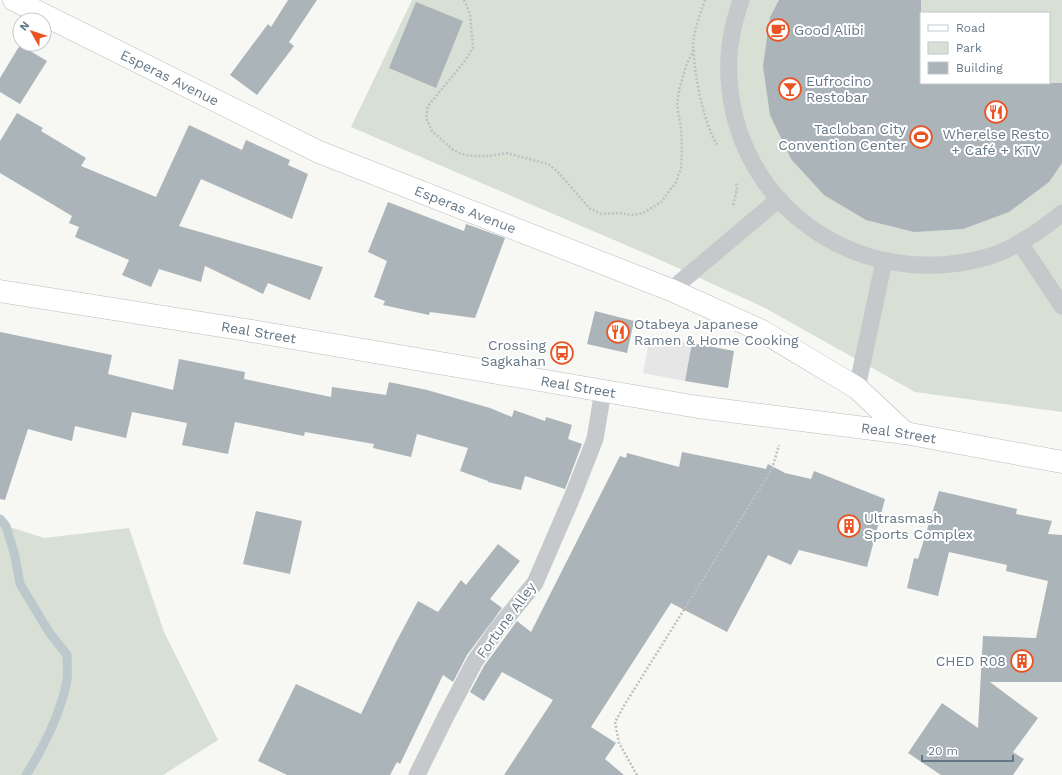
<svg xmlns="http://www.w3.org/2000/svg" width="1062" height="775" font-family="'Work Sans',sans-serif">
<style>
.built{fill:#e5e6e5}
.green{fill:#d8dfd5;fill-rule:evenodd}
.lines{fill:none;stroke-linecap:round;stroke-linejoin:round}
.stream{stroke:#bcc8cc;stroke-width:9}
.building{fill:#abb4b9}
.secondary-casing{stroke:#b7bcc1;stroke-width:23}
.primary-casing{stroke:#b8bcc0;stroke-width:23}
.path{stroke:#bec1c3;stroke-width:2.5;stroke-dasharray:2 2;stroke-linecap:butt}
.lane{stroke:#c5c9cc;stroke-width:17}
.secondary{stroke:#fff;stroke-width:22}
.primary{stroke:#fff;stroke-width:22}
.labels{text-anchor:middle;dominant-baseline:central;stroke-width:4;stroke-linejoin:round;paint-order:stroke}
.poi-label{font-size:14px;fill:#657786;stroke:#fff;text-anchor:start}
.street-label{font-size:14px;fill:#657786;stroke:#fff}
</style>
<rect width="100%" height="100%" fill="#f7f7f4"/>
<path class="built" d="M650,336L692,343L685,381L643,373Z"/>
<g class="green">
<path d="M412,0H1062V412L915,392L765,308L656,258L351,127ZM921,13H1049V83H921Z"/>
<path d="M0,524L44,538L129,528L164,632L218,740L163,775H0Z"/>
</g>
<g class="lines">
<path class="stream" d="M0,519L6,526L15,556L20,584L49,632L67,655C67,664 68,672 67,680C61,712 43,748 26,775"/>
</g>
<g class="building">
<path d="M288,0H317L289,42L294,46L257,95L230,75L268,24L271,27Z"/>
<path d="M779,0H921V83H1062V163L1049,182L1009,212L963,229L914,232L866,220L824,195L791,159L770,115L763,66L770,17Z"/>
<path d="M416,2L463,21L436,88L389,68Z"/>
<path d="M20,45L47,61L20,104L0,92V78Z"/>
<path d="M17,113L43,128L41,131L86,158L81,166L156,197L189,125L242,150L246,140L290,160L288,165L308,174L292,219L201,179L179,226L323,267L310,300L268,283L263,294L205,266L201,282L159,269L151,287L122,275L129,260L75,237L79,227L69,223L72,216L0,173V141Z"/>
<path d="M388,202L464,231L466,224L505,238L475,318L430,312L429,315L383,305L385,301L374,297L387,261L368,252Z"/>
<path d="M595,311L634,321L627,353L587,344Z"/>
<path d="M0,332L112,355L108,374L173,390L179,359L245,372L244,379L331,397L332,387L386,395L389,382L427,390L490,408L512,417L514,410L545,421L546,417L572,425L568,439L582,444L565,489L525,476L521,490L488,482V481L460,471L468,448L417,434L411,457L373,448L374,444L305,432L304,436L235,422L228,454L182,445L187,423L132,412L126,438L75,426L72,441L28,429L5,500L0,499Z"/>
<path d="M692,343L734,351L728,388L685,381Z"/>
<path d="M682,452L766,469L768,464L785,473L811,479L814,471L885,499L867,567L799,550L791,565L768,555L727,632L671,603L591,727L616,743L605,759L624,775H504L553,700L502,672L484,701L470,692L484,666L517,621L531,632L620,456L626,458L627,453L679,467Z"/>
<path d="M939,491L1017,509L1016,514L1052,521L1048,534L1062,535V682H990L1038,718L1013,752L1024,759L1013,775H941L908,753L942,703L978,728L983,636L1036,638L1048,581L1006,571L1007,565L949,552L938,596L907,588L914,558L918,559Z"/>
<path d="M256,511L302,521L290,574L243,564Z"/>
<path d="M498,544L520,561L490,599L502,608L467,655L453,682L443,675L400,764L397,762L390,775H287L258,761L296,684L361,714L395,644L418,601L438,612L461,580L466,585Z"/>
</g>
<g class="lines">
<g class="secondary-casing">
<g id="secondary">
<path id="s1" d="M14,0L319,152L671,290L762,331L857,388L905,433"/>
</g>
</g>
<g class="primary-casing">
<g id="primary">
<path id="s2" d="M0,291L240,329L698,407L905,433L1062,462"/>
</g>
</g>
<g class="path">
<path d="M464,0L470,14L473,48L464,62L428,106L426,118L432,131L452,149L461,154L473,156H490L506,153L548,164L558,172L589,208L601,214L620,213L632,215L643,213L661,202L676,182L681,168L682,150L681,128L677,105L679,90L686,66L694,49"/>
<path d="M705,0C701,11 693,34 693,45C694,72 703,124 718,146"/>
<path d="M733,205L737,189L736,182"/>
<path d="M637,775L619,743L615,722L625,704L772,469L779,445"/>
</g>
<g class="lane">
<path d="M741,0C735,18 730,37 729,56C722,197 853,295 987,257C1015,249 1040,231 1062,213"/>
<path d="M1020,243L1062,306"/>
<path d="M671,290L779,199"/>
<path d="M857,388L884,261"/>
<path d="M417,775L446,716L475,661L499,627L535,583L573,495L595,439L603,391"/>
</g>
<use href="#secondary" class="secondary"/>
<use href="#primary" class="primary"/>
</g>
<defs>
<g id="cafe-ring" transform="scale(1.15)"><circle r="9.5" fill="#fff" stroke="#ea5322" stroke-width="1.5"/><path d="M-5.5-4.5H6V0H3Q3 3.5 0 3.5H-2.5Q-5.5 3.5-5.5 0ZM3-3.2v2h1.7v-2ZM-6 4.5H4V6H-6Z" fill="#ea5322"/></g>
<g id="bar-ring" transform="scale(1.15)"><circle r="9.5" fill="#fff" stroke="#ea5322" stroke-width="1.5"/><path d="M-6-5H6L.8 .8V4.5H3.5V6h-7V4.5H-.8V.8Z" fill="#ea5322"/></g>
<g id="restaurant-ring" transform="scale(1.15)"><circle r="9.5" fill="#fff" stroke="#ea5322" stroke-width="1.5"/><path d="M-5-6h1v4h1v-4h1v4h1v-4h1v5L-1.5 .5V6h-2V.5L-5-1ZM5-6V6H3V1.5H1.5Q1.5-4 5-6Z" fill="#ea5322"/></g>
<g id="stadium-ring" transform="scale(1.15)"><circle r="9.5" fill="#fff" stroke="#ea5322" stroke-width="1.5"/><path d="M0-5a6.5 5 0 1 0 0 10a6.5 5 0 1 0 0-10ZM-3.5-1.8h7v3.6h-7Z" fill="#ea5322"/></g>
<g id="bus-ring" transform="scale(1.15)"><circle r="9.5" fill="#fff" stroke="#ea5322" stroke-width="1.5"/><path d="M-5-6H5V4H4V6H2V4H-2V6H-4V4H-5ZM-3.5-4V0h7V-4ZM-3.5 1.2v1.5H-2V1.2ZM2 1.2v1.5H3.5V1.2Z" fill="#ea5322"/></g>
<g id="building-ring" transform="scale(1.15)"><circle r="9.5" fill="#fff" stroke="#ea5322" stroke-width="1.5"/><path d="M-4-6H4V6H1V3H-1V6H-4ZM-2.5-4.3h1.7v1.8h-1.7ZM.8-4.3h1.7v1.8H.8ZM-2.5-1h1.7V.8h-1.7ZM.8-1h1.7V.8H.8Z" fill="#ea5322"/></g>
</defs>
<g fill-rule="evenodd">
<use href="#cafe-ring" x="778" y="30"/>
<use href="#bar-ring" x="790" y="89"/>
<use href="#restaurant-ring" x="996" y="112"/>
<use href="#stadium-ring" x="921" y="137"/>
<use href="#restaurant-ring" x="618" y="332"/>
<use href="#bus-ring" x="562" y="353"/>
<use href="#building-ring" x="849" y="526"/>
<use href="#building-ring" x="1022" y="661"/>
</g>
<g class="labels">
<g class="poi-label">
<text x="794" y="30">Good Alibi</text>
<text x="806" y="81">Eufrocino<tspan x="806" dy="16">Restobar</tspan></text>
<text x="906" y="129" text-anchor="end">Tacloban City<tspan x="906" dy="16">Convention Center</tspan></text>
<text x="996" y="134" text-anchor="middle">Wherelse Resto<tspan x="996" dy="16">+ Café + KTV</tspan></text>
<text x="634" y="324">Otabeya Japanese<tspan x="634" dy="16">Ramen &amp; Home Cooking</tspan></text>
<text x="546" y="345" text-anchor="end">Crossing<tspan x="546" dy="16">Sagkahan</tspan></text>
<text x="864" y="518">Ultrasmash<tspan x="864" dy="16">Sports Complex</tspan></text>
<text x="1006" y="661" text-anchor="end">CHED R08</text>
</g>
<g class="street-label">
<text stroke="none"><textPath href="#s1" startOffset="174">Esperas Avenue</textPath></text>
<text stroke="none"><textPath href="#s1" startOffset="498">Esperas Avenue</textPath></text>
<text stroke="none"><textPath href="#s2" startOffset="262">Real Street</textPath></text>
<text stroke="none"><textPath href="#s2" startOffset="586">Real Street</textPath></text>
<text stroke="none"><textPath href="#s2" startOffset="910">Real Street</textPath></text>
<text transform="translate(506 620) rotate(-54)">Fortune Alley</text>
</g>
</g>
<rect x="920" y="12" width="130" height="72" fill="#ffffff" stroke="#c1c9cf"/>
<rect x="928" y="25" width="20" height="6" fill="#ffffff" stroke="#c1c9cf"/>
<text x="956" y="32" font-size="12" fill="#657786">Road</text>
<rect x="928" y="42" width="20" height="12" fill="#d8dfd5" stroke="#c1c9cf"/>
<text x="956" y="52" font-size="12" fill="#657786">Park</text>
<rect x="928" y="62" width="20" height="12" fill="#abb4b9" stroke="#c1c9cf"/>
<text x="956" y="72" font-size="12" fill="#657786">Building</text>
<g transform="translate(32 32) rotate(309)"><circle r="19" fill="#ffffff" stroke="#c1c9cf"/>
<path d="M0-3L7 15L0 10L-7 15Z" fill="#ea5322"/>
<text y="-6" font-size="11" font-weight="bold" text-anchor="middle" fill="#657786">N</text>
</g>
<path d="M922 755v6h91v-6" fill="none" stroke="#657786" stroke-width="2"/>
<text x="928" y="755" font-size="12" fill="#657786" stroke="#ffffff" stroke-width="3" paint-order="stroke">20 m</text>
</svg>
